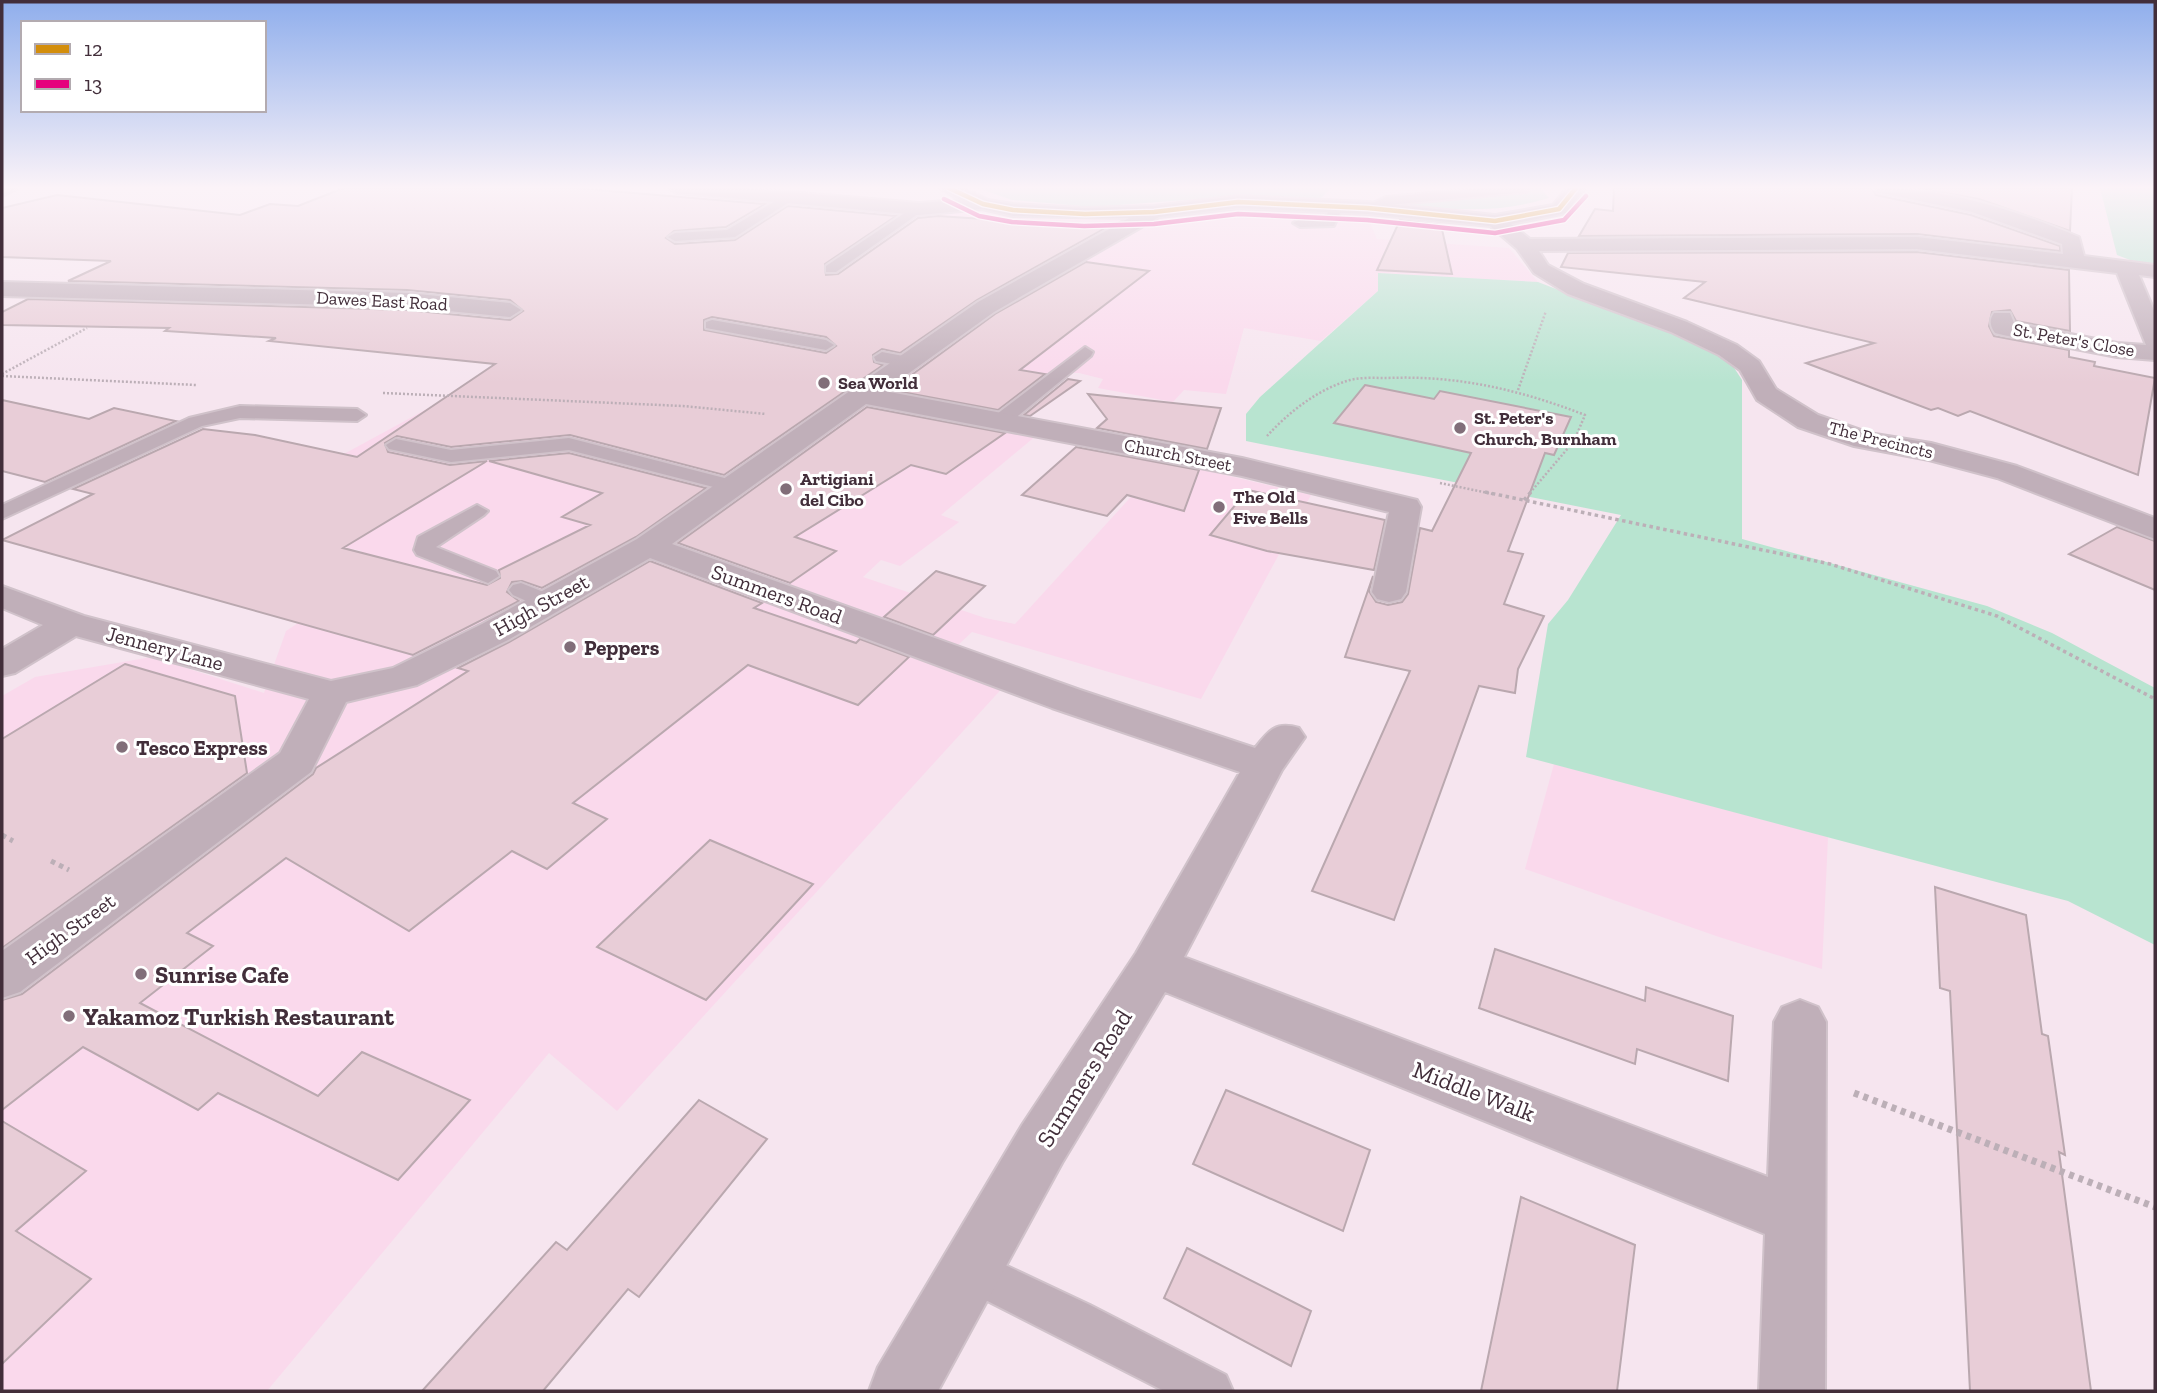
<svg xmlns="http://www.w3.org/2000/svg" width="2157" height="1393" font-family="'Zilla Slab',serif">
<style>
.built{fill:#fad9ec}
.green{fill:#b8e4d0}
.building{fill:#e8cdd7;stroke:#baa8af;stroke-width:2;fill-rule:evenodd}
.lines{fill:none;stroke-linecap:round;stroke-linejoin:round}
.service-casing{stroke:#d0c2ca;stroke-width:4}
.minor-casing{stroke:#d0c2ca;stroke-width:4}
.tertiary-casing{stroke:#d0c2ca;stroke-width:4}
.path-far3{stroke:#bcafb7;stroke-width:2.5;stroke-dasharray:2 2;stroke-linecap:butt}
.path-far2{stroke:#bcafb7;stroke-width:3.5;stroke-dasharray:3.5 3.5;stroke-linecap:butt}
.path-far1{stroke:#bcafb7;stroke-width:5;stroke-dasharray:4.5 4.5;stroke-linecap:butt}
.path{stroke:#bcafb7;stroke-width:7;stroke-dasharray:5 5;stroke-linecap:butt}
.service{fill:#c0afb9;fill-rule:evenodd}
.minor{fill:#c0afb9;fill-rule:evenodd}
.tertiary{fill:#c0afb9;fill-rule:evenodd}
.bus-1-casing{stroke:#fff;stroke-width:7}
.bus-2-casing{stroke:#fff;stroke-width:7}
.bus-1{stroke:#d38e0c;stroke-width:4.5}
.bus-2{stroke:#e5007d;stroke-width:4.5}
.poi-dot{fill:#816e79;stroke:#fff;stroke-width:2.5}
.labels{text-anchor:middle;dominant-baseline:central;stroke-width:6;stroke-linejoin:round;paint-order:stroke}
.far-street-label{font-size:18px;fill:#422e3a;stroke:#fff}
.far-poi-label{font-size:18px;font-weight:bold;fill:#422e3a;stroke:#fff;text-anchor:start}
.street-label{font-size:21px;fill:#422e3a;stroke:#fff}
.poi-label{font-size:21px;font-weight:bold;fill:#422e3a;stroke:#fff;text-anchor:start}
.near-poi-label{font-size:24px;font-weight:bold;fill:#422e3a;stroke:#fff;text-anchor:start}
.near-street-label{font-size:24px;fill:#422e3a;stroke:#fff}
</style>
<rect width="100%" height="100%" fill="#f6e5ef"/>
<g class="built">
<path d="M1249,205L1372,212L1370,223L1377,239L1509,248L1538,282L1378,273V291L1321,341L1244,328L1226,394L1184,390L1173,402L1098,388L1103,379L1079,373H1066L1023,410L1037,435L941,515L959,522L900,566L881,560L863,577L985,618L1015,624L1160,465L1186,466L1311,495L1201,699L972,632L942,660L1006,684L617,1111L549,1053L267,1391H2V696L35,677L152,657L264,693L286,631L350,589L317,580L362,551L343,547L320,467L764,226L858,242L872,235L903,210L1069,219L1166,218Z"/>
<path d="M1554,764L1828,837L1822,969L1719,937L1525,869Z"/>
</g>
<g class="green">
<path d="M978,188H1331L1319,200L1240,196L1092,207L1012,200Z"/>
<path d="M1521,188H1540L1549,198C1494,215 1446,209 1390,204L1488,195Z"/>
<path d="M2100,188H2155V264L2130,260L2117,255Z"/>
<path d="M1378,273L1538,282L1711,349L1731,363L1742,380V539L1987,606L2052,633L2155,688V945L2068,901L1526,757L1548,624L1568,600L1621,515L1246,441V414L1260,397L1378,291Z"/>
</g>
<g class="building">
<path d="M344,188H574L765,204L726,227L674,231L666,238L675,244L735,240L788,206L896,216L825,264L826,275L838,274L918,218L938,216L1107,227L977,300L900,353L882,349L873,355L874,362L883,365L724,475L570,435L451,447L397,436L385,443L388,452L450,465L487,461L343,548L487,585L500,578L499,570L590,525L562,517L602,493L489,461L569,453L706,488L636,537L542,588L522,581L512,582L507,592L519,601L413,655L2,540L93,494L73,489L203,429L255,435L357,457L495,364L269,341L276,338L165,331L169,328L2,325V312L28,299L407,310L510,320L523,311L510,300L407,290L68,281L111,261L2,257V208L57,195L240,215L270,204L298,206ZM712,317L826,337L836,346L826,353L704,330V320Z"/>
<path d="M1614,188H1871L1876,195L1971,215L2060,246V251L1917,234L1579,236L1595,209L1613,211Z"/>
<path d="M1917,188H2072L2070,231L1979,199Z"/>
<path d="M1400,220L1441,225L1452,274L1377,270Z"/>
<path d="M1917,252L2069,270L2070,331L2016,321L2010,310L1992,312L1989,326L1994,336L2069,350V357L2095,362L2094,366L2155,378L2138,475L1970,411L1958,416L1938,408L1931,410L1806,363L1874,343L1684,298L1705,282L1561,267L1568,253Z"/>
<path d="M1086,262L1149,271L1020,370L1045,374L998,410L891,390L995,314Z"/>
<path d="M1068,379L1080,381L1030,416L1024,415Z"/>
<path d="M1365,385L1434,399L1440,391L1571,417L1554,455L1545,453L1508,551L1523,554L1504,604L1544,616L1518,669L1515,693L1479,686L1394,920L1312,891L1410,671L1345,657L1373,576L1369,591L1376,602L1388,605L1402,602L1408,594L1420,528L1432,531L1471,453L1334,423Z"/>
<path d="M1088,394L1221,408L1207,449L1097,428L1107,419Z"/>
<path d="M2,400L89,419L114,408L176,421L45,482L2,471Z"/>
<path d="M867,407L1005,433L946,474L911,465L795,537L836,551L790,583L678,543Z"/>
<path d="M1076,447L1199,470L1184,511L1127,495L1107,516L1022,495Z"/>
<path d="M1248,490L1385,520L1374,570L1267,551L1210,535Z"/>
<path d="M2117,527L2155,541V590L2069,554Z"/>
<path d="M650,561L762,603L754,608L856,643L860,639L909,657L858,705L748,665L573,803L607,819L547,869L512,851L409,931L286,858L187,933L213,946L140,1003L318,1096L362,1052L470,1100L398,1180L218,1093L198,1110L83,1047L2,1110V1000L22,994L313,774L316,768L468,671L458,668L509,642Z"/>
<path d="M936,571L985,586L933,635L884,617Z"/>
<path d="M125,664L235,696L247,773L2,948V739Z"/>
<path d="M710,840L813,884L706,1000L597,947Z"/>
<path d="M1935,887L2026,915L2042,1034L2048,1036L2065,1155L2059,1152L2091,1391H1970L1950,991L1940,988Z"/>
<path d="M1495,949L1645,1001L1646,987L1733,1016L1728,1081L1637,1049L1635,1064L1479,1008Z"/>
<path d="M1226,1090L1370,1150L1343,1231L1193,1164Z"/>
<path d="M699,1100L767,1139L639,1297L628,1289L543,1391H422L556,1242L567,1250Z"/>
<path d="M2,1121L86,1171L16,1231L91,1279L2,1364Z"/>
<path d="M1521,1197L1635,1245L1617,1391H1481Z"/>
<path d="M1187,1248L1311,1311L1291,1366L1164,1298Z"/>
</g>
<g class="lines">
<g class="service-casing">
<g id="service">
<path d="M1485,188H1531L1525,192L1388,205L1368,212L1362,208L1386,197Z"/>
<path d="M787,194L793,198L791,201L735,237L675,241L668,237L675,233L727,230Z"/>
<path d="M1337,203L1343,207L1334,226L1300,227L1293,223L1300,219H1324L1333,204Z"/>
<path d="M915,206L925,209L836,272H826V266Z"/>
<path d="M712,320L826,340L834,345L826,350L706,328V322Z"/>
<path d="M1085,347L1093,352L1091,356L1007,425H993L991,421L993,417Z"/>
<path d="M882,352L914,358L916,362L908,367L876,361L874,357Z"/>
<path d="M240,406L357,409L366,415L357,421L240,418L202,426L2,519V505L189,418Z"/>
<path d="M569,438L740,482L743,486L733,492L569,450L451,462L389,449L386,445L396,439L451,450Z"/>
<path d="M477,505L488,511L484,515L436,547L496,571L499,576L488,583L417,555L414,550L418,537Z"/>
<path d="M521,583L556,597L560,602L556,607H540L513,595L509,590L513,585Z"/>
<path d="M971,1249L1090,1305L1226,1375L1233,1391H1164L956,1285L950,1270L956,1255Z"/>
</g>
</g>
<g class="minor-casing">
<g id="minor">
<path d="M668,188H740L919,203L960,200L940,188H964L988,200L1013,204L1085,208L1154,206L1238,196L1368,202L1495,215L1553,205L1567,188H1585L1566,213L1511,224L1530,239L1917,237L2063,254L2062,244L1972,212L1877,192L1874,188C1946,188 2013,209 2079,237L2084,256L2155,265V277L2139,275L2155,313V360L2117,357L2003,335L1995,333C1990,326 1989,320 1994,313H2010L2014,323L2117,343L2146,345L2117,273L1917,249L1539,251L1548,265L1584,284L1687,322L1737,345L1759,361L1776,389L1818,415L1869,433L1931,443L2017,466L2155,518V539L1997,478L1929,460L1854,446L1798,427L1757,400L1740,370L1719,355L1671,332L1568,294L1534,273L1517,249L1490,226L1368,214L1238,208L1159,217L994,312L884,391L1242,458L1417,500L1421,507L1406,592L1401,599L1389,602L1377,599L1372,592L1389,512L1242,476L866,404L672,544L1080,690L1255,748C1269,730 1276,721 1299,728L1305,737L1282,770L1184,957L1768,1177L1774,1022L1782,1007L1800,1000L1818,1007L1826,1022L1825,1391H1759L1765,1234L1165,992L1062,1163L938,1391H869L878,1367L1022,1125L1136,953L1240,772L1052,708L650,558L508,640L417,685L346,702L311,772L20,992L2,998V951L280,753L309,699L76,636L15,673L2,676V649L43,625L2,608V586L84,616L331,681L393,668L482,624L637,539L978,302L1129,218L1013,216L982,209L919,215L677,193Z"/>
<path d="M2,282L407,293L510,303L521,310L510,317L407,307L2,296Z"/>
</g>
</g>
<g class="tertiary-casing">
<path id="tertiary" d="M2,188H18L2,196Z"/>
</g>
<g class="path-far3">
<path d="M2,374L87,328"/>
<path d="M2,376L196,385"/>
<path d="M1518,390L1546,311"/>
<path d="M383,393L683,406L766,414"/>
<path d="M1267,436C1289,412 1318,389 1350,380C1362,377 1375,378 1387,378C1457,375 1521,390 1585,415L1574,441L1529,494"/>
<path d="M1440,483L1493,494"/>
</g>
<g class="path-far2">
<path d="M1485,492L1830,564L1997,616L2155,699"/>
<path d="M1524,500L1531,492"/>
</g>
<g class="path-far1">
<path d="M2,835L13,841"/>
<path d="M51,861L69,870"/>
</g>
<path class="path" d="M1854,1093L2155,1207"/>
<use href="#service" class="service"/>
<use href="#minor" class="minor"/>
<use href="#tertiary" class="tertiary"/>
<g class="bus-1-casing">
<path id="bus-1" d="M949,188L983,204L1013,210L1085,214L1154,212L1238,202L1368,208L1495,221L1559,209L1576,188"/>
</g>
<g class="bus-2-casing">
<path id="bus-2" d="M944,199L979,216L1012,222L1084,226L1154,224L1238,214L1367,220L1495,233L1564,220L1586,196"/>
</g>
<use href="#bus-1" class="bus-1"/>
<use href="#bus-2" class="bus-2"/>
</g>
<linearGradient id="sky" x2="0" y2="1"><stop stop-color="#8faeec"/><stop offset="0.49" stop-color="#fbf3f8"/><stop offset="1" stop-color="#fbf3f8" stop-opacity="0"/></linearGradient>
<rect width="2157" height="383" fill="url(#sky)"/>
<g class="poi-dot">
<circle cx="824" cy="383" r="7"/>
<circle cx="1460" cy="428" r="7"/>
<circle cx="786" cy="489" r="7"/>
<circle cx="1219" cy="507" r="7"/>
<circle cx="570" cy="647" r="7"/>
<circle cx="122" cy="747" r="7"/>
<circle cx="141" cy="974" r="7"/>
<circle cx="69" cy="1016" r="7"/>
</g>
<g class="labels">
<g class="far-street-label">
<text transform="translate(382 301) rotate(3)">Dawes East Road</text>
<text transform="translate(2074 340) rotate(10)">St. Peter's Close</text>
<text transform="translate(1881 440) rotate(14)">The Precincts</text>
<text transform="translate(1178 455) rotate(11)">Church Street</text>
</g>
<g class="far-poi-label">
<text x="838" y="383">Sea World</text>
<text x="1474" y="418">St. Peter's<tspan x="1474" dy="21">Church, Burnham</tspan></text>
<text x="800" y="479">Artigiani<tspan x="800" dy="21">del Cibo</tspan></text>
<text x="1233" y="497">The Old<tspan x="1233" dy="21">Five Bells</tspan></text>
</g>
<g class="street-label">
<text transform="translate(777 594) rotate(20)">Summers Road</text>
<text transform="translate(541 605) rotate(-29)">High Street</text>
<text transform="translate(165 648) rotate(15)">Jennery Lane</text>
<text transform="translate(70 929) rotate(-36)">High Street</text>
</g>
<g class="poi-label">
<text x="584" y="647">Peppers</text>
<text x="136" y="747">Tesco Express</text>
</g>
<g class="near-poi-label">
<text x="155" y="974">Sunrise Cafe</text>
<text x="83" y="1016">Yakamoz Turkish Restaurant</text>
</g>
<g class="near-street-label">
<text transform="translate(1084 1078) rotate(-58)">Summers Road</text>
<text transform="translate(1474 1091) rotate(21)">Middle Walk</text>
</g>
</g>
<rect width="2157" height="1393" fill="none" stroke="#422e3a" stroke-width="7"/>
<rect x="21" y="21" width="245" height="91" fill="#ffffff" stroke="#b3abb0" stroke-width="2"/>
<rect x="35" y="44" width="35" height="10" fill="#d38e0c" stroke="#b3abb0" stroke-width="2"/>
<text x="84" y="56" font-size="21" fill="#422e3a">12</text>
<rect x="35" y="79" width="35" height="10" fill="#e5007d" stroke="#b3abb0" stroke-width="2"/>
<text x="84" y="91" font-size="21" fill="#422e3a">13</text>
</svg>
